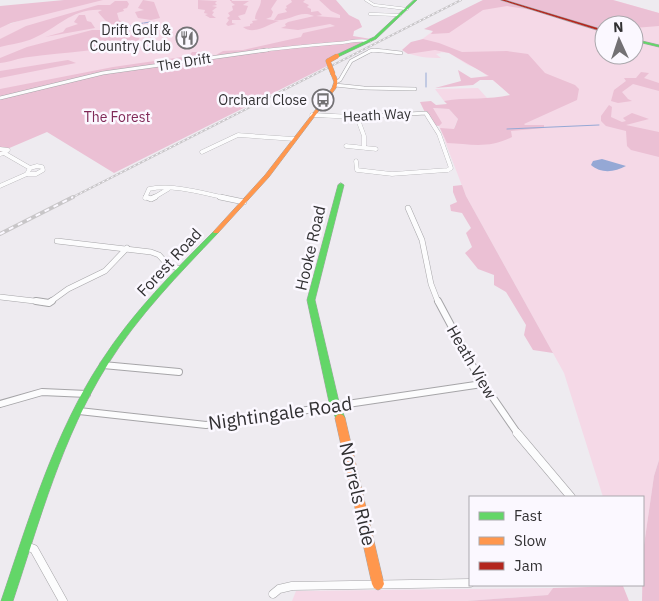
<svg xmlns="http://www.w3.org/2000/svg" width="659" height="601" font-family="'IBM Plex Sans',sans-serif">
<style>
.green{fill:#f5d9e7;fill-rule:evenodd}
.forest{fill:#ebc0d4}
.water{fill:#95a8d5}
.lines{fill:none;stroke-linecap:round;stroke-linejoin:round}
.stream{stroke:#95a8d5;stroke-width:1}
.street-far5-casing{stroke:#a6a5a8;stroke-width:3}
.street-far4-casing{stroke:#a6a5a8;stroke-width:4}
.street-far3-casing{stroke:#a6a5a8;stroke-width:4.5}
.street-far2-casing{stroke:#a6a5a8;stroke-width:6}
.street-far1-casing{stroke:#a6a5a8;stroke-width:8}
.street-casing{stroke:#a6a5a8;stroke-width:9}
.fast-casing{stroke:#a6a5a8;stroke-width:1}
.slow-casing{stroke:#a6a5a8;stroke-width:1}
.jam-casing{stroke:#a6a5a8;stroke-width:1}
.street-far5{stroke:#fcfcfd;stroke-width:2.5}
.street-far4{stroke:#fcfcfd;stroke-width:3}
.street-far3{stroke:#fcfcfd;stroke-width:4}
.street-far2{stroke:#fcfcfd;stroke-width:5}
.street-far1{stroke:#fcfcfd;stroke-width:6}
.street{stroke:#fcfcfd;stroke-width:8}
.fast{fill:#63d668;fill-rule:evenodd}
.slow{fill:#ff974d;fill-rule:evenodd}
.jam{fill:#b3261e;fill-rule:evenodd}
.rail-far1-casing{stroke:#c8c6c8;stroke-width:2}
.rail-casing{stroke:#c8c6c8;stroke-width:4}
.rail-far1{stroke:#fbf8ff;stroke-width:1;stroke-dasharray:2.5;stroke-linecap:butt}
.rail{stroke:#fbf8ff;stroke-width:2;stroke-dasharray:5;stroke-linecap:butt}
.slow-bridge-casing{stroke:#a6a5a8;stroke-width:5;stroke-linecap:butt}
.slow-bridge{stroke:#ff974d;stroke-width:4.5}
.labels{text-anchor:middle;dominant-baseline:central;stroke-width:5;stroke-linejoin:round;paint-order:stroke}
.far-poi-label{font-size:14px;fill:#313032;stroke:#fbf8ff;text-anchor:end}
.far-street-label{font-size:14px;fill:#313032;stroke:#fbf8ff}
.far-park-label{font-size:14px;fill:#802957;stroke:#fbf8ff}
.street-label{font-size:16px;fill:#313032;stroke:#fbf8ff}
.near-street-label{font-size:19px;fill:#313032;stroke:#fbf8ff}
</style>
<rect width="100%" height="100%" fill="#eeebf0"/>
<g class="green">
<path d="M84,0H319L326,6L359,20L362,27L354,31L353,36L0,96V27Z"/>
<path d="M483,0H613L659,13V460L654,476L643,552V497H603L564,373L466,196L439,126L441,122L432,108L449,109L458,119L454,128L512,95L478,69L468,65L449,53L440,52L441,53L436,54L441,58C428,58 416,57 405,52L433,31H431L438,24ZM604,25H634V55H604Z"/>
<path d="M478,88L487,98L444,101L435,89Z"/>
<path d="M553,588L549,595L467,601H292L296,591Z"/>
</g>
<g class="forest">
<path d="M64,0H103L11,23L0,28V6Z"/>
<path d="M143,0L154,2L160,18L151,20L138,18L135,12L144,10L138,8Z"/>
<path d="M198,0L217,1L215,3L217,5L212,6L217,7L212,11L214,12L212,15L216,18H210L205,15L208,14L204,13L205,10L198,9Z"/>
<path d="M229,0L249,1L243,5L248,6L245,14L238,16L241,20H232V23L236,24L228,26L226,24L229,20L227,18L230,16L228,13L233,10L232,6L235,5L231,2L232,0Z"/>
<path d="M261,0H277L271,9L273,12L271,17L266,19L279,21C270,23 254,36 243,27L250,26V24L253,23L252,21L258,20L255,19C255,12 261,7 261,0Z"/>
<path d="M291,0H305L303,2L309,5L307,7L311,9V12L318,11L322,15L316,16L340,18V15L331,11L319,0H336L349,15L359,20L362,27L354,31L353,36L371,39L329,58L326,61L327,66L114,173L47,132L0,152V89L113,67L189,56L192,52H199L204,57L214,56L223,51L243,50L301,37L303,33L335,26L330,24L298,30L281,28L286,26L285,24L288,22L314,16C299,9 290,22 274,20L278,14L287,12L285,9L287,8L286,6L292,2Z"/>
<path d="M483,0H500L532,10L507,6L483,10L449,33L431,34L433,31L424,29Z"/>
<path d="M504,0H613L659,13V26L634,28V25H604V30Z"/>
<path d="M115,1H127L129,4L127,8L123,9L124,11L117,13L119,20L129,26C115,32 106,22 98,12L102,10C72,8 58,28 34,38C24,43 11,44 0,47V39L26,26L98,5H110Z"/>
<path d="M79,15H85L87,21L91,22L95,28L45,37L63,32L66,28L78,24L74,22Z"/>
<path d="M92,30H103L140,37L138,41C102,51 66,52 29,57C18,58 11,62 0,63V58L27,47Z"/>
<path d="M423,39L439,43L462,52L507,51L528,54L545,73L575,85L579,89L577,100L524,124L525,125H544V128L511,131L512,137C489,149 470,144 447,143L440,128L454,129L458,119L449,109L433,108L442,123L439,126L431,125L420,102L431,101L436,105L447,104L444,101C466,97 489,100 510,95L493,80H480L473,85L435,88L461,81L458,70L471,78L489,76L449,53L435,50L408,54L402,50L411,42Z"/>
<path d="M68,60L76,63L0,78V71Z"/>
<path d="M641,72L649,73L644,78L659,83V91L633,84L622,92L628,99L632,101L618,103L611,101L614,90L626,81L624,78H636Z"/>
<path d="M609,105L612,107L611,117L622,122L626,121L623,118L632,113L649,119L626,125L659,132V157L631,150L627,146L626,131L606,126L601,121V116Z"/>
<path d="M462,185L466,196L553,353L533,350L524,335L526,325L506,292L494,285V275L478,269L465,253L472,247L466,233L471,228L462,213L451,211L450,205L457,202L453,192V186Z"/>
<path d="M659,460V601H642L643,552L654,476Z"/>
<path d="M623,586L629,601H467L548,595L553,588Z"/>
</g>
<path class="water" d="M602,159L626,166C615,172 601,174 591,165L593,161Z"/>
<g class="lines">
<g class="stream">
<path d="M144,23L150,22"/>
<path d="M132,26L143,23"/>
<path d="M124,28L131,26"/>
<path d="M111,32L123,29"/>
<path d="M426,73V87"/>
<path d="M507,129L599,125"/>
</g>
<g class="street-far5-casing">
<g id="street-far5">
<path d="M366,0L374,5L407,9"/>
<path d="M370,14L400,15"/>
<path d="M258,51C285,48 312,45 340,43C352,42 356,39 370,41"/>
<path d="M369,51H386"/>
</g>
</g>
<g class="street-far4-casing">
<g id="street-far4">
<path d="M374,50L401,53"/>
<path d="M336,82L340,80L351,61L372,50"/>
<path d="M335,85L364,88L415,89"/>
<path d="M0,98L103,73L267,50"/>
<path d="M312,115L335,116"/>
<path d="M374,116L426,113L428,116"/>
</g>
</g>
<g class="street-far3-casing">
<g id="street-far3">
<path d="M312,115L357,117L396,115"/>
<path d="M357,117L364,136V147"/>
<path d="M346,146L376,149"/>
<path d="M0,149L8,150L4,153"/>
<path d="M202,152L238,135L294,139"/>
<path d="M0,154L4,153L30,168"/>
<path d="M356,161L357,170L392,174L448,170L451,168L439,134L427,115"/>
<path d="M37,166L42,167L43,170L36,174H27L30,168Z"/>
<path d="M0,186L27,174"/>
<path d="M145,198L149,189C174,184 202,193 226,198"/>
<path d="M153,198L168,189"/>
</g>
</g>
<g class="street-far2-casing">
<g id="street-far2">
<path d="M146,197L151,199L155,197"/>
<path d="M220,197L244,202"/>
<path d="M408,208L422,240L431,284L438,302"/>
<path d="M57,241L151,252L159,255L167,264L180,269"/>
<path d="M0,297L43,302"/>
<path d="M50,302L68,289L105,271L127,248"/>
</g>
</g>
<g class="street-far1-casing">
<g id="street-far1">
<path d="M36,301L49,303L52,301"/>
<path d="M438,301L478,376L518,434"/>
<path d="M103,365L179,372"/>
<path d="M0,404L42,392L87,394"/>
<path d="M79,411L206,425L482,384"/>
</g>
</g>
<g class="street-casing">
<g id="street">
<path d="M517,433L571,497"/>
<path d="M26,546L34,549L63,601"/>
<path d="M273,594L279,589L292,586L470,583"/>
</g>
</g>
<g class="fast-casing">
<g id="fast">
<path d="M414,0H417L376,39L338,57H336V55L374,37Z"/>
<path d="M634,39L659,45V47L634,41Z"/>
<path d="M341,183L344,185L315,300L339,402L345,418L343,421L340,422L337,421L329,402L307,300L338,185Z"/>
<path d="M216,230L218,231L219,232L218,233C179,274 138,316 108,364C62,437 40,520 13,601H1C29,519 54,433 102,360C133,312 174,271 214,231Z"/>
</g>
</g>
<g class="slow-casing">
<g id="slow">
<path d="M333,73C338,76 338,83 336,88L269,177L218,233H214L213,232L214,231L265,175L310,117L332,88L334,82L331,74Z"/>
<path d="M340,414L343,415L345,418L384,584L382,588L378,590L374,588L372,584L335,418L337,415Z"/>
</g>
</g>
<g class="jam-casing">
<path id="jam" d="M501,0H505L604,30V32Z"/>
</g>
<use href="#street-far5" class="street-far5"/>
<use href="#street-far4" class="street-far4"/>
<use href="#street-far3" class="street-far3"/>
<use href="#street-far2" class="street-far2"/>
<use href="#street-far1" class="street-far1"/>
<use href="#street" class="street"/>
<use href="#fast" class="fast"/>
<use href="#slow" class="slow"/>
<use href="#jam" class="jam"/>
<g class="rail-far1-casing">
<path id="rail-far1" d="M71,198L461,0"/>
</g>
<g class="rail-casing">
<path id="rail" d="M0,234L73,197"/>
</g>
<use href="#rail-far1" class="rail-far1"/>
<use href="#rail" class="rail"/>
<g class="slow-bridge-casing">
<path id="slow-bridge" d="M333,74L328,61L337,56"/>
</g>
<use href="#slow-bridge" class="slow-bridge"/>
</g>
<defs>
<g id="restaurant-ring" transform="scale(1.125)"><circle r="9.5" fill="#fbf8ff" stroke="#737174" stroke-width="1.5"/><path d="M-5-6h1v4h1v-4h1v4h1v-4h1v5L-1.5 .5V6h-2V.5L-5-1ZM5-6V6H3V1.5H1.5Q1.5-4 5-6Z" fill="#737174"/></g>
<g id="bus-ring" transform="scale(1.125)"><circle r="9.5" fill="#fbf8ff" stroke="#737174" stroke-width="1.5"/><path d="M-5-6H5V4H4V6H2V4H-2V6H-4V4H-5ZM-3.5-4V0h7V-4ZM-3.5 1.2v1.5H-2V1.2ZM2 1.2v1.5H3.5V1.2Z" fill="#737174"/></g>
</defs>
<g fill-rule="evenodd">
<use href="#restaurant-ring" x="187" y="38"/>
<use href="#bus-ring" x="323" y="100"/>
</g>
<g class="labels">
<g class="far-poi-label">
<text x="171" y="30">Drift Golf &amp;<tspan x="171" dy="16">Country Club</tspan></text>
<text x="307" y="100">Orchard Close</text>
</g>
<g class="far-street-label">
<text transform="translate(184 62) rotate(-9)">The Drift</text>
<text transform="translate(377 115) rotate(-3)">Heath Way</text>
</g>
<g class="far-park-label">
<text x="117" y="117">The Forest</text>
</g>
<g class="street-label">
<text transform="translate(310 248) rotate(-77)">Hooke Road</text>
<text transform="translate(169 262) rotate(-47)">Forest Road</text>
<text transform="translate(472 362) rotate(60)">Heath View</text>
</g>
<g class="near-street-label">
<text transform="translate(280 413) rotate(-8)">Nightingale Road</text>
<text transform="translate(358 494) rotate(77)">Norrels Ride</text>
</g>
</g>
<rect x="469" y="496" width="175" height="90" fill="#fbf8ff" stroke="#aaa8ad"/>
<rect x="479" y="512" width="25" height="8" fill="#63d668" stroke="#aaa8ad"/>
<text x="514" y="521" font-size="15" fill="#313032">Fast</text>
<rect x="479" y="537" width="25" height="8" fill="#ff974d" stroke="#aaa8ad"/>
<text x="514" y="546" font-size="15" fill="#313032">Slow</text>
<rect x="479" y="562" width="25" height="8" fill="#b3261e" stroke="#aaa8ad"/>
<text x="514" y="571" font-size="15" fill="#313032">Jam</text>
<g transform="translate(619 40) rotate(357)"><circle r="24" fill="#fbf8ff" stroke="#aaa8ad"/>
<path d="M0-4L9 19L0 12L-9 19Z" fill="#737174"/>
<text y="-8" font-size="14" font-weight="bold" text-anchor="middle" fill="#313032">N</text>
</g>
</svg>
